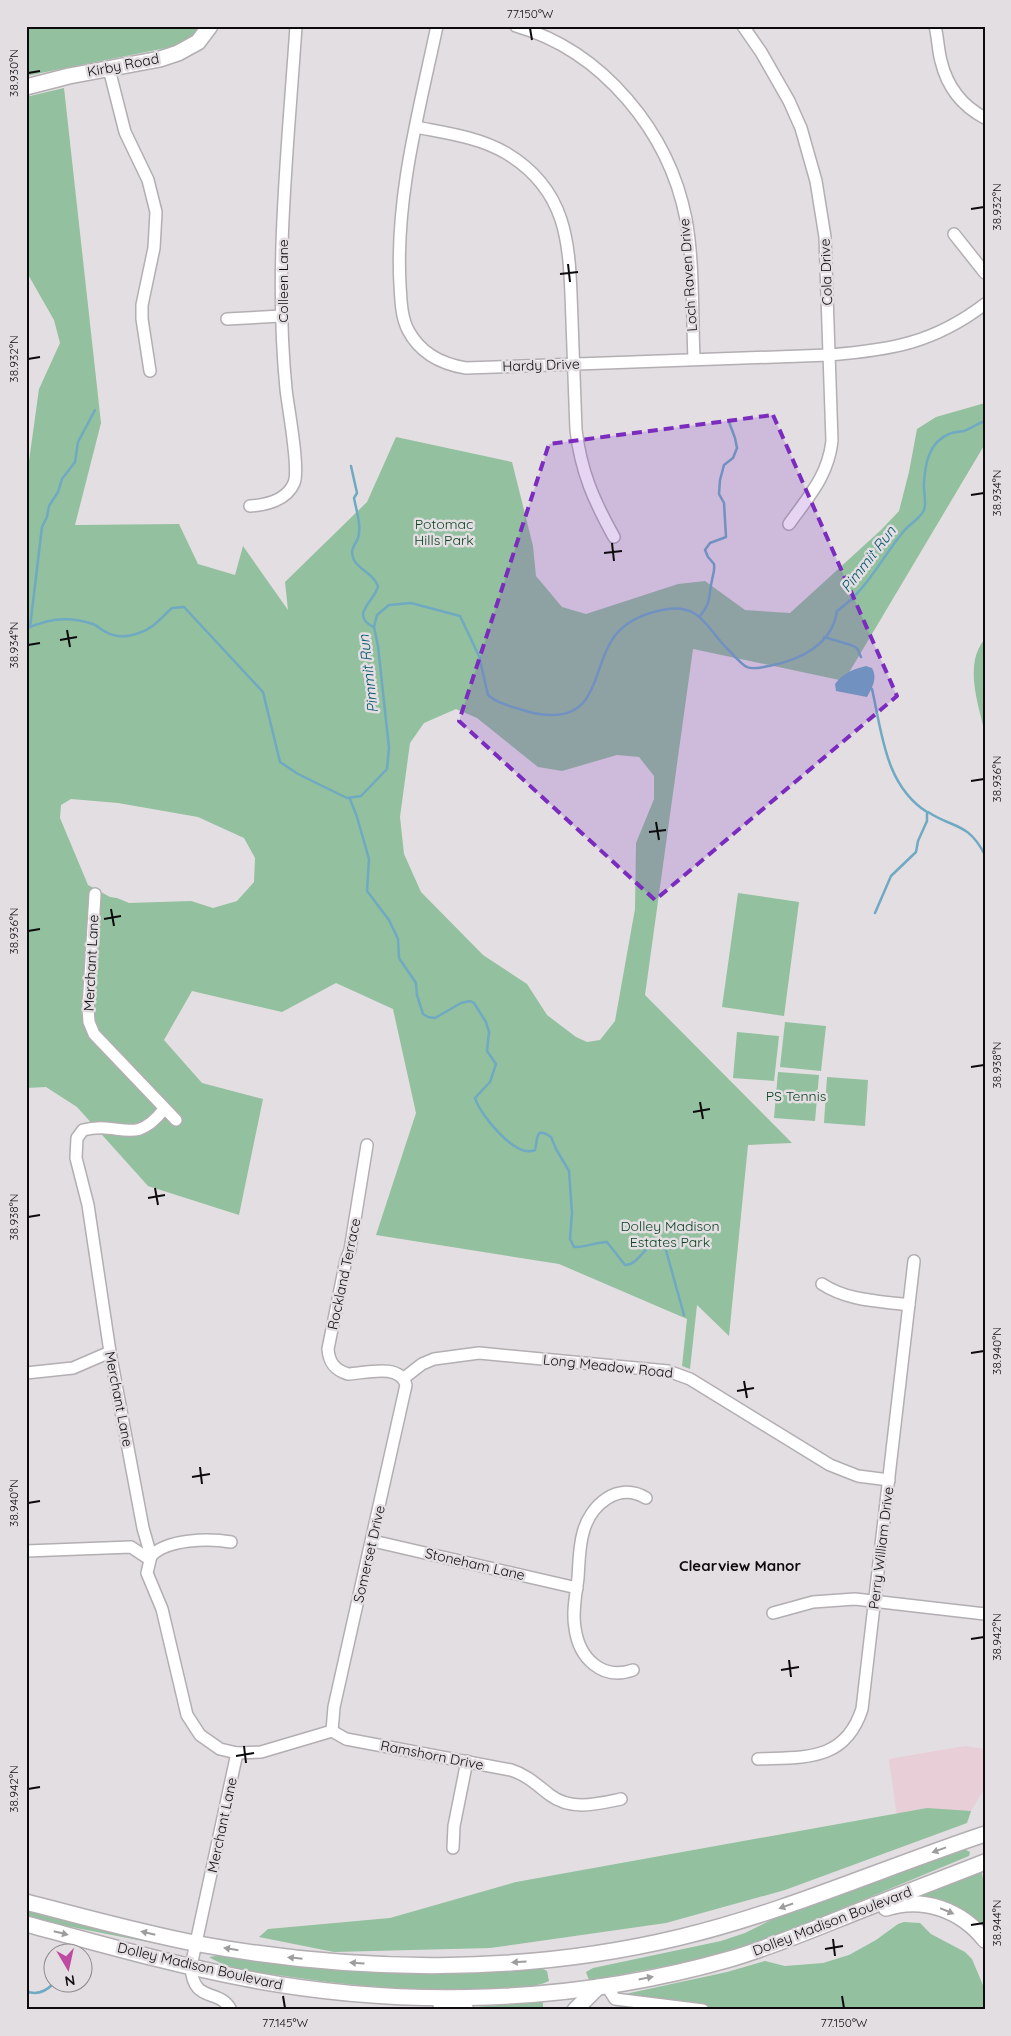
<svg xmlns="http://www.w3.org/2000/svg" width="1011" height="2036" font-family="Quicksand,sans-serif">
<style>
.industrial{fill:#e7ced7}
.green{fill:#93c09e;fill-rule:evenodd}
.water{fill:#6faac2}
.lines{fill:none;stroke-linecap:round;stroke-linejoin:round}
.stream{stroke:#6faac2;stroke-width:2.5}
.minor-casing{stroke:#b3aeb2;stroke-width:14}
.major-casing{stroke:#b3aeb2;stroke-width:18}
.minor{stroke:#fff;stroke-width:11}
.major{stroke:#fff;stroke-width:15}
.oneway{fill:#9e9d9e}
.marked{fill:#7b2cbf;fill-opacity:0.2;stroke:#7b2cbf;stroke-width:4;stroke-dasharray:10 6;stroke-linejoin:round}
.ticks{fill:none;stroke:#0d0b0d;stroke-width:2}
.labels{text-anchor:middle;dominant-baseline:central;stroke-width:5;stroke-linejoin:round;paint-order:stroke}
.street-label{font-size:14px;fill:#0d0b0d;stroke:#e3dee2}
.park-label{font-size:14px;fill:#0b4321;stroke:#e3dee2}
.water-label{font-size:15px;font-style:italic;fill:#00556d;stroke:#e3dee2}
.neighbourhood-label{font-size:15px;font-weight:bold;fill:#0d0b0d;stroke:#e3dee2}
.neatline{fill:none;stroke:#0d0b0d;stroke-width:2}
.ticks-label{font-size:12px;text-anchor:middle;fill:#0d0b0d}
</style>
<rect width="100%" height="100%" fill="#e3dee2"/>
<path class="industrial" d="M965,1746L985,1749L984,1789L971,1811L898,1824L889,1759Z"/>
<g class="green">
<path d="M26,26H203L194,36L171,47L26,76Z"/>
<path d="M64,88L101,423L75,525L179,524L198,564L235,575L243,546L288,610L285,582L367,502L396,437L512,462L533,546L536,576L562,607L586,614L678,584L705,581L745,610L790,613L881,530L899,511L909,472L917,429L936,417L985,403V444L844,681L693,649L645,995L792,1143L748,1145L729,1336L697,1305L690,1369L682,1366L687,1319L559,1264L376,1235L416,1113L393,1009L336,983L282,1012L192,991L164,1040L202,1083L263,1099L239,1215L148,1186L77,1107L46,1087L26,1088V470L29,461L39,389L60,343L54,320L26,271V97ZM456,709L477,718L538,767L562,771L617,755L639,757L654,776V799L636,843L635,909L615,1021L600,1040L587,1042L576,1037L547,1015L527,984L483,955L421,892L404,854L400,817L410,743L424,723ZM71,799L118,803L198,817L244,838L255,858L254,882L237,901L213,908L191,901L129,903L117,898L110,897L88,885L60,818L61,805Z"/>
<path d="M985,639V734C979,705 963,664 985,639Z"/>
<path d="M738,893L799,902L784,1016L722,1007Z"/>
<path d="M785,1022L826,1026L821,1071L780,1067Z"/>
<path d="M737,1032L779,1036L774,1081L733,1078Z"/>
<path d="M778,1072L819,1075L815,1121L774,1118Z"/>
<path d="M827,1077L868,1080L865,1126L824,1123Z"/>
<path d="M927,1808L971,1811L967,1823L785,1890L666,1923L490,1948L334,1952L259,1937L268,1929L390,1918L516,1882Z"/>
<path d="M964,1849L970,1852L969,1856L841,1909L788,1933L744,1947L693,1961L592,1980H589L586,1972L593,1968L721,1941L745,1933L795,1908Z"/>
<path d="M981,1868L985,1890V1933L915,1897Z"/>
<path d="M26,1910L178,1946V1948L26,1918Z"/>
<path d="M904,1922L920,1923L931,1934L965,1952L972,1959L985,1990V2010H722L616,1996L727,1972L765,1961L785,1966L823,1963L849,1955L876,1940L898,1924Z"/>
<path d="M222,1955C327,1975 433,1968 539,1967L547,1971L549,1981C535,1988 517,1987 501,1988C429,1993 357,1987 285,1976C260,1972 231,1971 209,1957Z"/>
<path d="M541,2002L543,2003V2010H480L475,2007Z"/>
</g>
<path class="water" d="M866,666L872,668C878,678 872,688 867,697L836,691L835,684C843,673 854,669 866,666Z"/>
<g class="lines">
<g class="stream">
<path d="M351,466L357,493L354,498C356,509 362,527 358,538C355,546 349,549 354,560C359,570 373,573 378,586C376,600 349,614 373,627"/>
<path d="M700,616C712,601 708,597 712,580C713,574 715,571 714,564L708,557L705,550L710,543L726,537L724,503L719,494L720,480L724,465L733,458L737,448L735,438L729,422"/>
<path d="M30,627L42,527L47,517L49,506L58,492L62,479L75,462L78,442L95,410"/>
<path d="M26,629C48,618 70,616 93,624C98,626 101,630 106,632C116,638 128,637 139,633C153,629 162,617 172,608L184,607L263,692L280,762L298,774L347,798L361,796L387,769L389,748L378,646L374,627L377,615L389,605L411,603L460,616L479,656L488,695C498,704 514,707 526,711C535,714 543,715 552,715C602,715 592,660 618,632C631,618 649,612 668,609C698,605 706,625 722,643C726,648 731,652 735,657C739,660 742,665 747,667C753,670 762,667 769,666C800,660 832,645 837,611C867,590 881,559 903,532C909,524 920,519 924,510C927,502 923,491 924,483C925,464 929,442 949,434C953,432 959,432 964,431C971,428 977,424 985,421"/>
<path d="M824,637L851,645L857,648L861,657"/>
<path d="M872,689C882,733 885,785 927,812V821L918,841L916,852L891,876L875,913"/>
<path d="M350,799L357,817L369,859L367,891L389,920L398,939L399,958L416,983L417,995L423,1014L428,1017L435,1018L461,1003L470,1001L474,1003L486,1022L489,1032L487,1051L496,1064L490,1082L475,1098C480,1115 516,1159 535,1150C538,1141 534,1125 551,1137L556,1149L569,1171L572,1213L570,1239L574,1247C585,1248 595,1242 607,1242L625,1265C641,1265 646,1238 664,1243L684,1315"/>
<path d="M928,812C954,829 968,822 985,855"/>
<path d="M26,1991C37,1996 46,1991 53,1984"/>
</g>
<g class="minor-casing">
<g id="minor">
<path d="M437,26C419,111 395,198 400,285C401,300 401,316 408,330C420,353 441,364 466,368L829,355C891,350 934,343 985,304"/>
<path d="M516,26C603,51 669,132 686,219C694,263 692,315 694,359"/>
<path d="M743,26L761,52L789,101L801,128L816,181L825,237L832,441C828,476 809,496 789,524"/>
<path d="M935,26C938,38 938,50 941,61C947,86 962,106 985,118"/>
<path d="M109,69L125,132L148,180L156,212L154,248L142,305V319L150,371"/>
<path d="M416,127C446,133 479,137 506,153C573,193 569,253 572,320C573,357 575,394 576,430C581,472 594,501 614,537"/>
<path d="M954,234L985,273"/>
<path d="M227,319L281,316"/>
<path d="M250,506C266,505 287,500 294,483C300,469 288,408 286,389C274,268 288,147 296,26"/>
<path d="M95,894L88,1008L89,1022L94,1034L176,1120"/>
<path d="M164,1109C134,1148 120,1120 83,1130L77,1138L76,1158L88,1205L110,1352L143,1528L151,1556L147,1573L162,1609L187,1715L200,1735L220,1749L237,1753L261,1752L332,1731L346,1739L511,1770C527,1775 537,1785 550,1795C571,1811 597,1804 621,1799"/>
<path d="M822,1284C848,1301 879,1301 909,1305"/>
<path d="M26,1373L73,1368L110,1352"/>
<path d="M404,1378L422,1364L434,1359L479,1353L668,1371L690,1379L830,1465L858,1476L889,1480"/>
<path d="M373,1541L577,1588"/>
<path d="M26,1551L131,1547L149,1559"/>
<path d="M151,1556C167,1539 209,1538 231,1542"/>
<path d="M773,1613L813,1602L855,1599L985,1614"/>
<path d="M633,1670C602,1681 579,1658 575,1628C572,1612 576,1594 578,1578C579,1563 579,1547 583,1533C590,1505 618,1481 646,1498"/>
<path d="M332,1731L334,1707L406,1385C400,1363 366,1373 348,1374C335,1370 329,1363 328,1349L346,1260L350,1250L367,1145"/>
<path d="M758,1759C804,1757 845,1762 862,1709L914,1261"/>
<path d="M453,1848L454,1826L467,1761"/>
<path d="M606,1985L615,1999L703,2010"/>
<path d="M231,2010C219,1987 193,2005 191,1966L237,1753"/>
</g>
</g>
<g class="major-casing">
<g id="major">
<path d="M26,87L69,76L160,59L178,53L198,42L210,26"/>
<path d="M26,1902C84,1917 141,1933 199,1944C357,1973 524,1975 681,1937C785,1912 883,1868 985,1834"/>
<path d="M886,1908C923,1896 961,1910 985,1940"/>
<path d="M26,1924C98,1943 170,1964 243,1978C404,2009 572,2004 730,1959C778,1945 823,1925 869,1907C908,1892 946,1877 985,1862"/>
<path d="M441,2005L466,2010"/>
<path d="M575,2010L598,1987"/>
</g>
</g>
<use href="#minor" class="minor"/>
<use href="#major" class="major"/>
</g>
<defs><path id="oneway-solid" d="M-6-.8H1V-3.2L6.5 0L1 3.2V.8H-6Z" transform="scale(1.25)"/></defs>
<g class="oneway">
<use href="#oneway-solid" transform="translate(939 1850) rotate(160)"/>
<use href="#oneway-solid" transform="translate(786 1906) rotate(161)"/>
<use href="#oneway-solid" transform="translate(947 1911) rotate(23)"/>
<use href="#oneway-solid" transform="translate(61 1933) rotate(14)"/>
<use href="#oneway-solid" transform="translate(148 1933) rotate(-167)"/>
<use href="#oneway-solid" transform="translate(231 1949) rotate(-171)"/>
<use href="#oneway-solid" transform="translate(295 1958) rotate(-174)"/>
<use href="#oneway-solid" transform="translate(519 1962) rotate(177)"/>
<use href="#oneway-solid" transform="translate(357 1963) rotate(-177)"/>
<use href="#oneway-solid" transform="translate(646 1978) rotate(-11)"/>
</g>
<path class="marked" d="M773,415L897,696L655,900L459,721L549,444Z"/>
<path class="ticks" d="M530,28L532,40M28,73L40,71M971,209L984,207M568,264L570,282M560,274L578,272M28,359L40,357M971,495L984,493M612,543L614,561M604,553L622,551M67,630L70,647M60,640L77,637M28,645L40,643M971,781L984,779M656,822L659,840M649,832L666,830M111,909L114,926M104,919L121,916M28,931L40,929M971,1067L984,1065M700,1102L703,1119M693,1112L710,1109M155,1188L158,1205M148,1198L165,1195M28,1217L40,1215M971,1353L984,1351M744,1381L747,1398M737,1391L754,1388M200,1467L202,1484M192,1477L210,1474M28,1503L40,1501M971,1639L984,1637M789,1660L791,1677M781,1670L799,1667M244,1746L246,1763M236,1756L254,1753M28,1789L40,1787M971,1925L984,1923M833,1939L835,1956M825,1949L843,1946M283,1996L285,2008M842,1996L844,2008"/>
<g class="labels">
<g class="street-label">
<text transform="translate(123 65) rotate(-11)">Kirby Road</text>
<text transform="translate(826 272) rotate(-92)">Cola Drive</text>
<text transform="translate(688 275) rotate(-94)">Loch Raven Drive</text>
<text transform="translate(283 281) rotate(-90)">Colleen Lane</text>
<text transform="translate(541 365) rotate(-2)">Hardy Drive</text>
<text transform="translate(91 963) rotate(-87)">Merchant Lane</text>
<text transform="translate(344 1274) rotate(-78)">Rockland Terrace</text>
<text transform="translate(608 1366) rotate(6)">Long Meadow Road</text>
<text transform="translate(119 1399) rotate(79)">Merchant Lane</text>
<text transform="translate(881 1548) rotate(-83)">Perry William Drive</text>
<text transform="translate(369 1554) rotate(-77)">Somerset Drive</text>
<text transform="translate(475 1564) rotate(13)">Stoneham Lane</text>
<text transform="translate(432 1755) rotate(11)">Ramshorn Drive</text>
<text transform="translate(222 1825) rotate(-78)">Merchant Lane</text>
<text transform="translate(832 1921) rotate(-21)">Dolley Madison Boulevard</text>
<text transform="translate(200 1966) rotate(13)">Dolley Madison Boulevard</text>
</g>
<g class="park-label">
<text x="444" y="524">Potomac<tspan x="444" dy="16">Hills Park</tspan></text>
<text x="796" y="1096">PS Tennis</text>
<text x="670" y="1226">Dolley Madison<tspan x="670" dy="16">Estates Park</tspan></text>
</g>
<g class="water-label">
<text transform="translate(868 559) rotate(-52)">Pimmit Run</text>
<text transform="translate(368 674) rotate(-97)">Pimmit Run</text>
</g>
<g class="neighbourhood-label">
<text x="740" y="1565">Clearview Manor</text>
</g>
</g>
<rect width="1011" height="2036" fill="none" stroke="#e3dee2" stroke-width="55"/>
<g transform="translate(68 1968) rotate(171)"><circle r="24" fill="#e3dee2" stroke="#8d8a8d"/>
<path d="M0-4L9 19L0 12L-9 19Z" fill="#be4aa3"/>
<text y="-8" font-size="14" font-weight="bold" text-anchor="middle" fill="#0d0b0d">N</text>
</g>
<rect x="28" y="28" width="956" height="1980" class="neatline"/>
<g class="ticks-label">
<text x="530" y="18">77.150°W</text>
<text transform="translate(14 73) rotate(-90)" y="4">38.930°N</text>
<text transform="translate(997 207) rotate(-90)" y="4">38.932°N</text>
<text transform="translate(14 359) rotate(-90)" y="4">38.932°N</text>
<text transform="translate(997 493) rotate(-90)" y="4">38.934°N</text>
<text transform="translate(14 645) rotate(-90)" y="4">38.934°N</text>
<text transform="translate(997 779) rotate(-90)" y="4">38.936°N</text>
<text transform="translate(14 931) rotate(-90)" y="4">38.936°N</text>
<text transform="translate(997 1065) rotate(-90)" y="4">38.938°N</text>
<text transform="translate(14 1217) rotate(-90)" y="4">38.938°N</text>
<text transform="translate(997 1351) rotate(-90)" y="4">38.940°N</text>
<text transform="translate(14 1503) rotate(-90)" y="4">38.940°N</text>
<text transform="translate(997 1637) rotate(-90)" y="4">38.942°N</text>
<text transform="translate(14 1789) rotate(-90)" y="4">38.942°N</text>
<text transform="translate(997 1923) rotate(-90)" y="4">38.944°N</text>
<text x="285" y="2027">77.145°W</text>
<text x="844" y="2027">77.150°W</text>
</g>
</svg>
